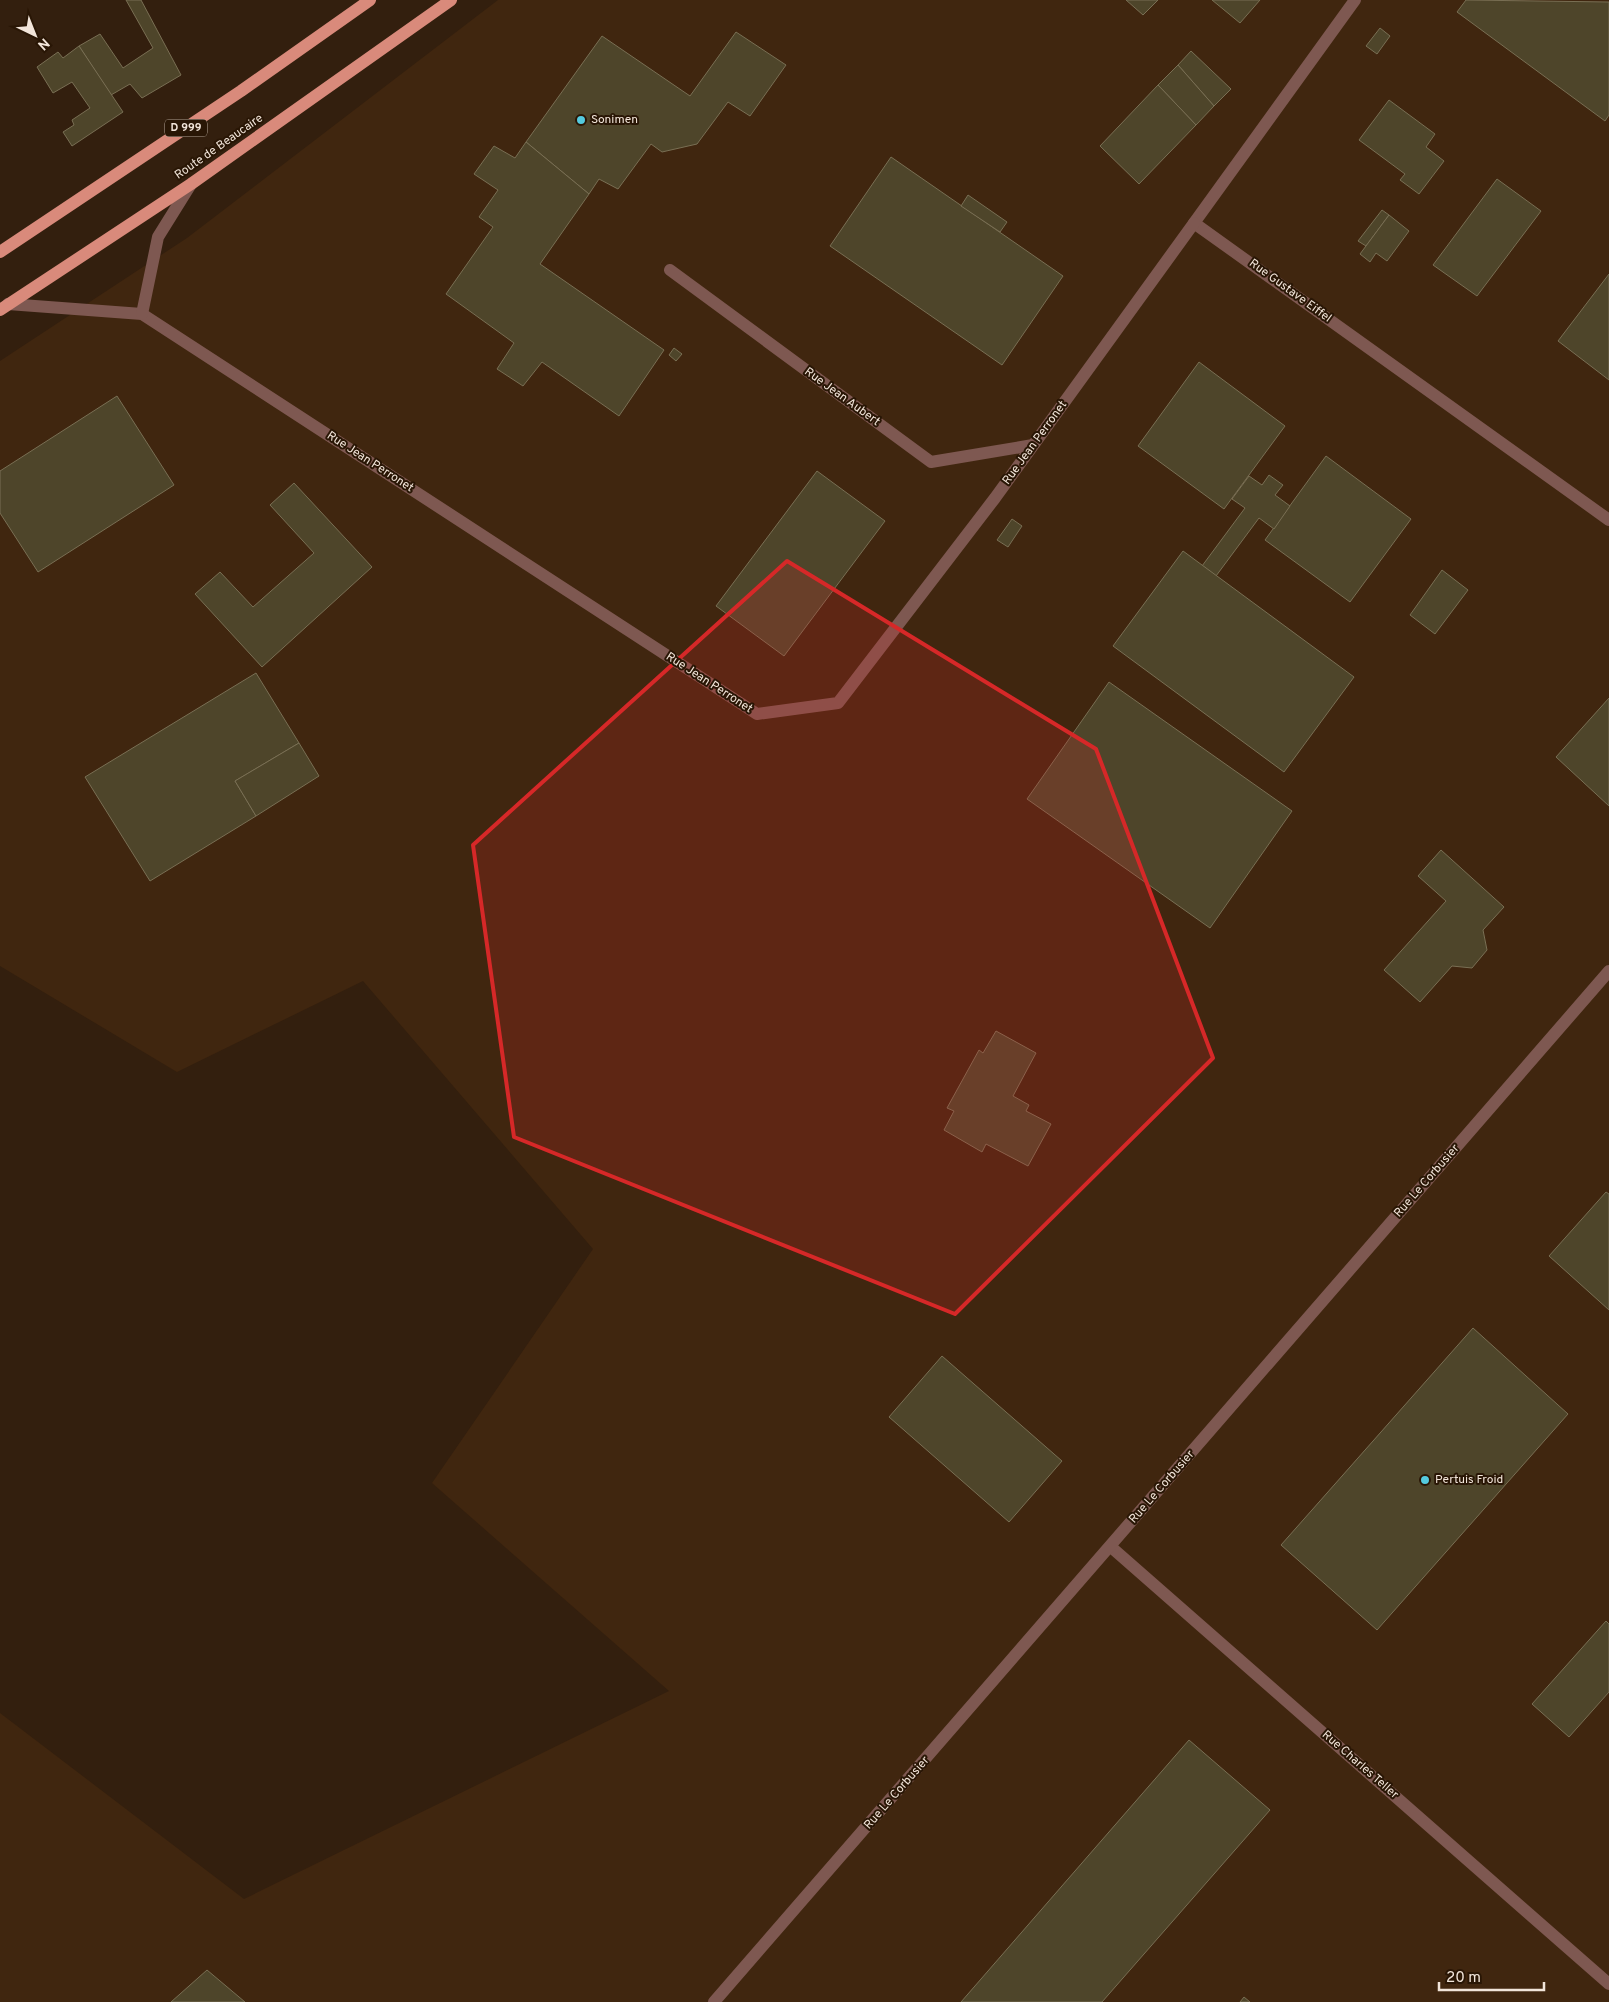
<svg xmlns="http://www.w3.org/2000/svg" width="1609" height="2002" font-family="Overpass,sans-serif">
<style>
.built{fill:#40260f}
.building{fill:#4e452a;stroke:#796f54}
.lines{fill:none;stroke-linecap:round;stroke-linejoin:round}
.street{stroke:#7e5851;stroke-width:12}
.primary{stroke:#d98a7b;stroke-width:12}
.marked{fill:#d62828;fill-opacity:0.2;stroke:#d62828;stroke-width:4;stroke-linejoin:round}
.poi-dot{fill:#54cade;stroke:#291605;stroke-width:2}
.labels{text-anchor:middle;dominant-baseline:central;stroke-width:4;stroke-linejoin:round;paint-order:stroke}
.shield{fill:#291605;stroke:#b6a79a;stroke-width:1}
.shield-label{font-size:11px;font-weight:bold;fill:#f2e5da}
.poi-label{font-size:12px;fill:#f2e5da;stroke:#291605;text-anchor:start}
.street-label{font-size:12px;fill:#f2e5da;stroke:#291605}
</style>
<rect width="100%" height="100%" fill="#331f0e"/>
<path class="built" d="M498,0H1609V2002H0V1713L244,1899L669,1691L432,1483L593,1249L363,981L177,1072L0,966V361L187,238Z"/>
<g class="building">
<path d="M126,0H141L181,75L142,98L130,84L111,95L79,46L100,34L123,68L153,48Z"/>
<path d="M1126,0H1158L1143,15Z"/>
<path d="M1212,0H1260L1240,23Z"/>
<path d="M1466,0L1609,2V115L1605,121L1457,12Z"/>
<path d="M1380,28L1390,36L1377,54L1366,46Z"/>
<path d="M736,32L786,65L750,116L728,102L697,144L662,152L651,144L618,189L599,179L589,194L526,142L602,36L690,96Z"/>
<path d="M79,46L123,112L72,146L63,132L74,125L72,120L90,108L72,82L53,93L37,67L58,52L63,58Z"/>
<path d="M1191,51L1231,89L1214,106L1178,65Z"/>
<path d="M1178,65L1214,106L1196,125L1158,85Z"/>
<path d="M1158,85L1196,125L1139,184L1100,146Z"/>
<path d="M1389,100L1435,134L1426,147L1444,161L1419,194L1400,180L1405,174L1359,140Z"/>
<path d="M526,142L589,194L540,264L664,350L619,416L542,362L523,386L497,369L514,343L446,294L493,227L479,217L498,190L474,174L494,146L515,158Z"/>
<path d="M891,157L1063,276L1002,365L830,246Z"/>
<path d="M1497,179L1541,211L1477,296L1433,265Z"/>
<path d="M968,195L1007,222L1000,232L961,206Z"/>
<path d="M1382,210L1389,215L1366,246L1358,241Z"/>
<path d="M1389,215L1409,231L1387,261L1376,253L1370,262L1360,254Z"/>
<path d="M1609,274V380L1558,341Z"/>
<path d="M674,348L682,354L676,361L669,355Z"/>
<path d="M1199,362L1285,426L1224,509L1138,446Z"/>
<path d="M117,396L174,485L38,572L0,513V471Z"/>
<path d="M1326,456L1411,519L1350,602L1265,540Z"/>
<path d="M817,471L885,521L784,656L716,606Z"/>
<path d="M1269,475L1283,485L1275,495L1290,506L1274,529L1259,518L1216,576L1202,566L1245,508L1232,499L1249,476L1262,485Z"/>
<path d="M294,483L372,567L262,667L195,594L220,572L253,607L314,553L270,505Z"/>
<path d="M1012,519L1022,526L1008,547L997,540Z"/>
<path d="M1183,551L1354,677L1284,772L1113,646Z"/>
<path d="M1442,570L1468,590L1435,634L1410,615Z"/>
<path d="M256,673L299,743L235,781L256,816L150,881L85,777Z"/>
<path d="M1109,682L1292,811L1210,928L1027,799Z"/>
<path d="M1609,698V806L1556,757Z"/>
<path d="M299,743L319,776L256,816L235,781Z"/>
<path d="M1441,850L1504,907L1483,930L1487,950L1472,968L1452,966L1420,1002L1384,970L1446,901L1418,876Z"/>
<path d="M996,1031L1036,1053L1013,1096L1029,1105L1026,1111L1051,1124L1028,1166L986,1144L982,1152L944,1130L954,1111L947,1108L979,1050L983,1053Z"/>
<path d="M1606,1192L1609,1194V1310L1549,1256Z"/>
<path d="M1473,1328L1568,1414L1377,1630L1281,1545Z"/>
<path d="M942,1356L1062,1461L1009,1522L889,1417Z"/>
<path d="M1606,1621L1609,1624V1692L1569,1737L1532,1704Z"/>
<path d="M1189,1740L1270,1810L1102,2002H961Z"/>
<path d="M207,1970L245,2002H171Z"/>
<path d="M1244,1997L1250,2002H1240Z"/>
</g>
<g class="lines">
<g class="street">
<path d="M1355,0L1194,223L1609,520"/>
<path d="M670,270L931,462L1033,445"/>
<path d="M8,304L142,314L757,714L838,703L995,498L1194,223"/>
<path d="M142,314L158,237L191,184"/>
<path d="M1111,1547L1609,1984"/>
<path d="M714,2002L1609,971"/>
</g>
<g class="primary">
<path d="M0,252L241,91L370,0"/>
<path d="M0,310L191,184L451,0"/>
</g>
</g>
<path class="marked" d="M787,561L1096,749L1213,1058L955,1314L514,1137L473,845Z"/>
<g class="poi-dot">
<circle cx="581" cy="120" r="5"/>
<circle cx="1425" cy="1480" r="5"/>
</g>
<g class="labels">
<rect class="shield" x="165" y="119.5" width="42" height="17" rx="4"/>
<g class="shield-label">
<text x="186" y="128">D 999</text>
</g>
<g class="poi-label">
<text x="591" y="120">Sonimen</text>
<text x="1435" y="1480">Pertuis Froid</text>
</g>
<g class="street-label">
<text transform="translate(219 147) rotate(-35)">Route de Beaucaire</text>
<text transform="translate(1290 291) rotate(36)">Rue Gustave Eiffel</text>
<text transform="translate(842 397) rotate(36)">Rue Jean Aubert</text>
<text transform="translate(1035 443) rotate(-54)">Rue Jean Perronet</text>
<text transform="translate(370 462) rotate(33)">Rue Jean Perronet</text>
<text transform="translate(709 683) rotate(33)">Rue Jean Perronet</text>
<text transform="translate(1427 1181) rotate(-49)">Rue Le Corbusier</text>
<text transform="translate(1162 1487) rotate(-49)">Rue Le Corbusier</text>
<text transform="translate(1360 1765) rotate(41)">Rue Charles Teller</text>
<text transform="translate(897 1793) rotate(-49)">Rue Le Corbusier</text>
</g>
</g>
<g transform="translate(35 35) rotate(137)" stroke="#291605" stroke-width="4" paint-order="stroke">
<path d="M0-4L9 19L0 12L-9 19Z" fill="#f2e5da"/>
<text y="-8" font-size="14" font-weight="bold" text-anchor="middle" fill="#f2e5da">N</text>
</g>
<path d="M1439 1982v8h105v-8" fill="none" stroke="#f2e5da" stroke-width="2.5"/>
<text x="1446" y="1982" font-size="15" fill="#f2e5da" stroke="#291605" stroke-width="4" paint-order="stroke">20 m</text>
</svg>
